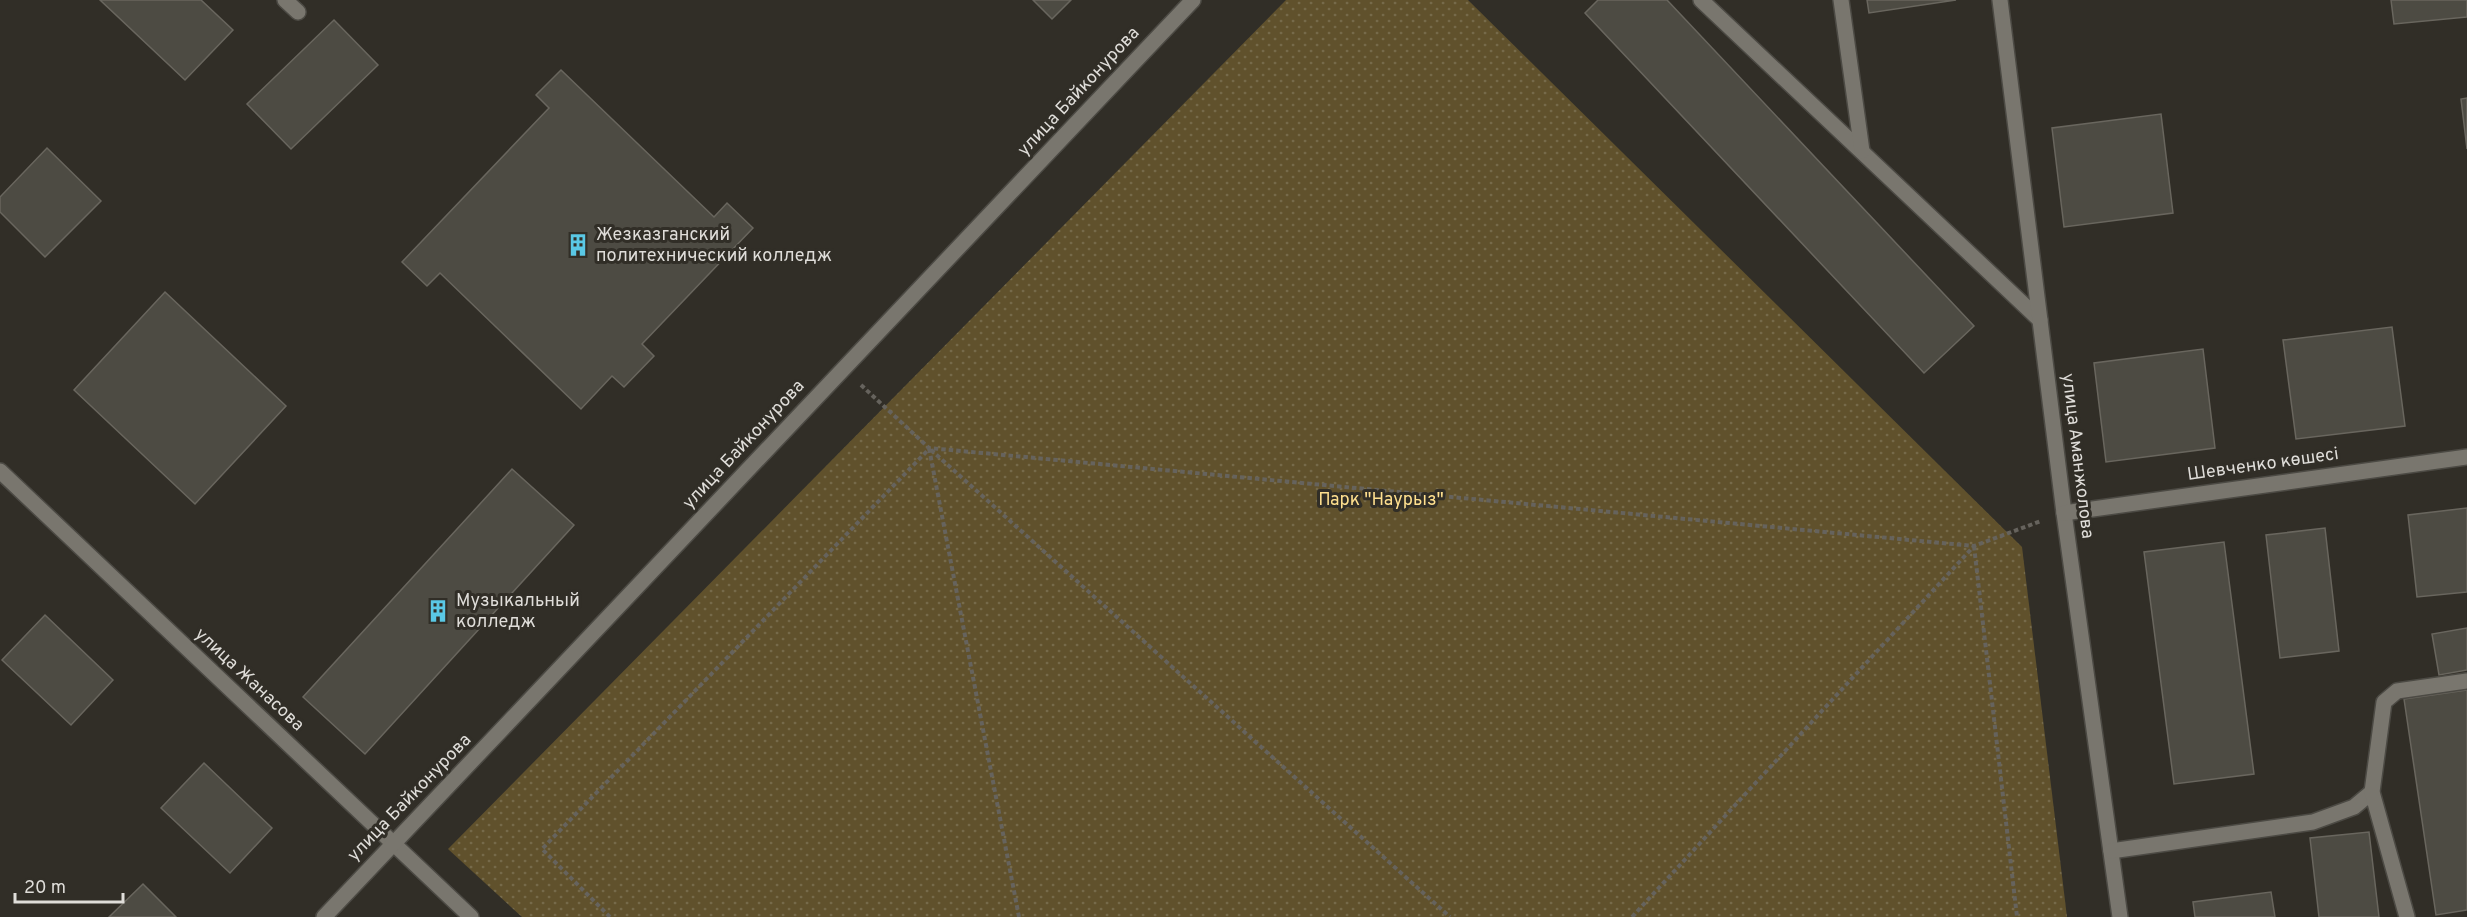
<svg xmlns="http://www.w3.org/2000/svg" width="2467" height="917" font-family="Overpass,sans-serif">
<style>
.park{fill:url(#park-dots)}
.building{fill:#4d4b43;stroke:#69665e;stroke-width:1.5}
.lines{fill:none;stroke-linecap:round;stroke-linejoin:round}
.minor-casing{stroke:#4c4a44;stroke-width:18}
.path{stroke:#66635d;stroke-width:4;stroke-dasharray:4.5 3;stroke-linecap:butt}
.minor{stroke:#79766e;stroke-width:15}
.labels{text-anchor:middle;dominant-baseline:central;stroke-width:6;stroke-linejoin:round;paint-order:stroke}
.street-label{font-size:18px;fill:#dfddd9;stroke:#312e27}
.poi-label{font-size:18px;fill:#dfddd9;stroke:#312e27;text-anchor:start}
.park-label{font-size:18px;fill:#fedf8e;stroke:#312e27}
</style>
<defs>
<pattern id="park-dots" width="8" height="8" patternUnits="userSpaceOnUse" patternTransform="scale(1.5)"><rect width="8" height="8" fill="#60512c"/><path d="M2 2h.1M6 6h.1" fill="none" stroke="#766a4a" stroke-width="1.8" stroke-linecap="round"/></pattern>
</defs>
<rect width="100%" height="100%" fill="#312e27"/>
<path class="park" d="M1286,0H1468L2022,547L2067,917H522L448,849Z"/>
<g class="building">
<path d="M100,0H201L233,30L185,80Z"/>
<path d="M1033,0H1071L1052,19Z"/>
<path d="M1598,0H1667L1974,326L1924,373L1585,13Z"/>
<path d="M1867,0H1956L1869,13Z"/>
<path d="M2391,0H2467V17L2394,24Z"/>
<path d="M334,20L378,65L291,149L247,104Z"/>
<path d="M561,70L714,217L727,203L753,228L642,344L654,356L624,387L612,376L581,409L440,273L427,286L402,262L549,108L536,95Z"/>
<path d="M2467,98V149L2461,99Z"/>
<path d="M2161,114L2173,213L2064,227L2052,128Z"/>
<path d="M47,148L101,201L45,257L0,212V197Z"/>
<path d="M165,292L286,406L195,504L74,390Z"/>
<path d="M2392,327L2405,426L2296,439L2283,340Z"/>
<path d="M2203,349L2215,448L2106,462L2094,363Z"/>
<path d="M512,469L574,525L365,754L303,697Z"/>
<path d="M2467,508V592L2417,597L2408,515Z"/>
<path d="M2325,528L2339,651L2280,658L2266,535Z"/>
<path d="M2224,542L2254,774L2174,784L2144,552Z"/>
<path d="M45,615L113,680L71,725L2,660Z"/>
<path d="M2467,628V670L2439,675L2432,634Z"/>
<path d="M2467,690V910L2436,915L2404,699Z"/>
<path d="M204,763L272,828L230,873L161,808Z"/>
<path d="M2369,832L2379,917H2319L2310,838Z"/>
<path d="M143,884L176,917H109Z"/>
<path d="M2271,892L2275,917H2195L2193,902Z"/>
</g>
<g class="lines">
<g class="minor-casing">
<g id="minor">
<path d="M285,0L298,12"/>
<path d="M1701,0L2040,320"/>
<path d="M1841,0L1862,151"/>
<path d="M2000,0L2064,513L2120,917"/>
<path d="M0,471L471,917"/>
<path d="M2064,513L2467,457"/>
<path d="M2111,851L2313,822L2354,807L2372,792"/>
<path d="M324,917L1193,0"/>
<path d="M2407,917L2372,792L2384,702L2397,691L2467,681"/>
</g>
</g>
<g class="path">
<path d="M861,385L929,448L1974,546L2041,521"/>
<path d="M1974,546L2017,917"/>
<path d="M610,917L542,849L929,449"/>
<path d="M1019,917L929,448L1450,917"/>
<path d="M1632,917L1974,546"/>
</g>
<use href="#minor" class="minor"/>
</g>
<defs>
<g id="building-bare" transform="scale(1.8)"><path d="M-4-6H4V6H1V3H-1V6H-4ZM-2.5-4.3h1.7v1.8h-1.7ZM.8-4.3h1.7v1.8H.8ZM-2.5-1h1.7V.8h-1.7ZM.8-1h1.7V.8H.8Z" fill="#5ac8e5" stroke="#312e27" stroke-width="2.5" paint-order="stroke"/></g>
</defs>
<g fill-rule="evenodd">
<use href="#building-bare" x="578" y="245"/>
<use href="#building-bare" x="438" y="611"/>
</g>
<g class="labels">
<g class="street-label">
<text transform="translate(1079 92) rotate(-47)">улица Байконурова</text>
<text transform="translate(744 445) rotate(-47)">улица Байконурова</text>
<text transform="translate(2077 456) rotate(83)">улица Аманжолова</text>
<text transform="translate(2263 465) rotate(-8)">Шевченко көшесі</text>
<text transform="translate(249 680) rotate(43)">улица Жанасова</text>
<text transform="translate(410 798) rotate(-46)">улица Байконурова</text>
</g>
<g class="poi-label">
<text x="596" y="235">Жезказганский<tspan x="596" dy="21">политехнический колледж</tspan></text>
<text x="456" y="601">Музыкальный<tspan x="456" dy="21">колледж</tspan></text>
</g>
<g class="park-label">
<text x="1381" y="500">Парк "Наурыз"</text>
</g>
</g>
<path d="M15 893v9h108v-9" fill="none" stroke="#dfddd9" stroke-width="3"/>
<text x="24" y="893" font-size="18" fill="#dfddd9" stroke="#312e27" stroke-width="4.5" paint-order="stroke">20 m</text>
</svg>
